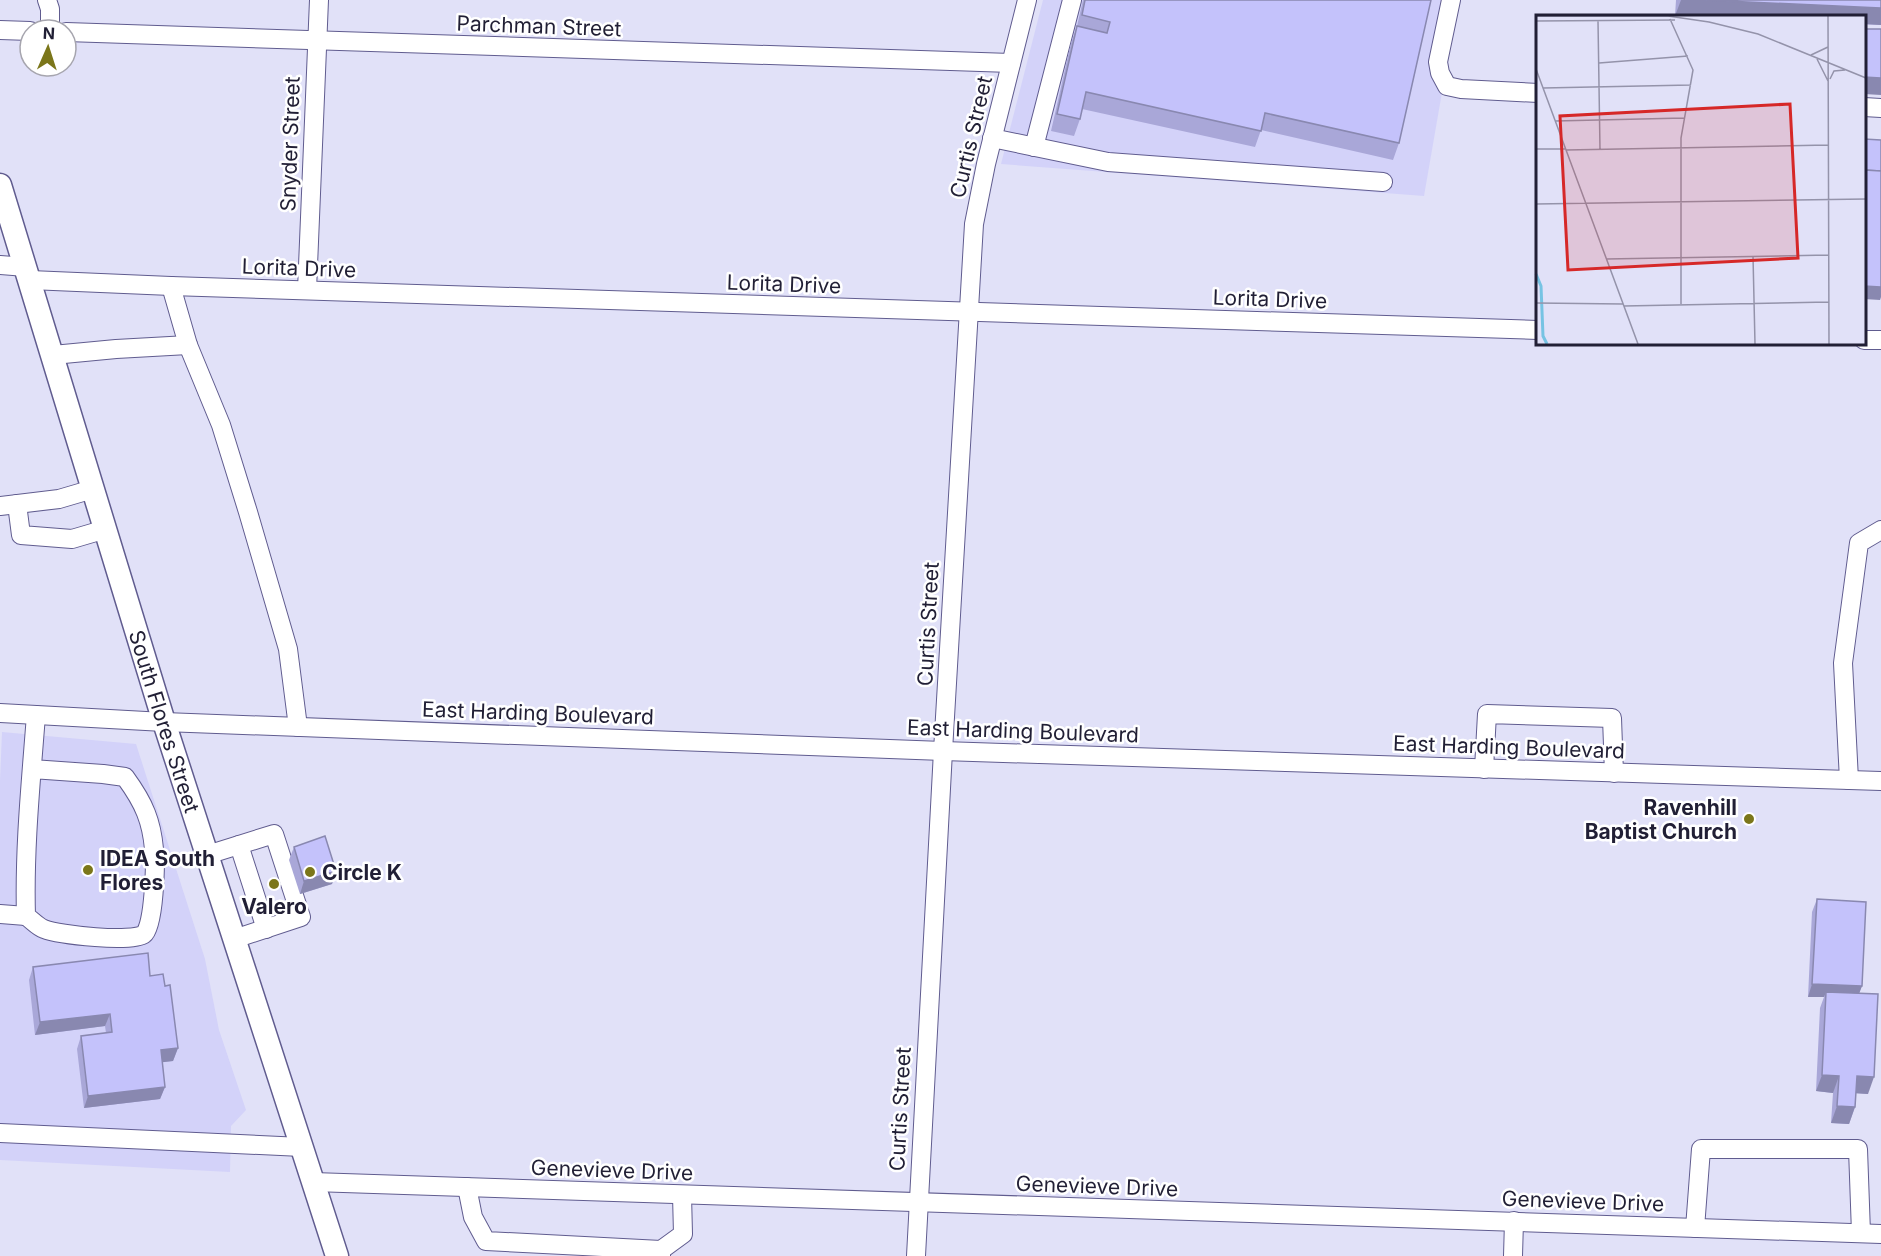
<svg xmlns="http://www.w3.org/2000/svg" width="1881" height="1256" font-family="Inter,sans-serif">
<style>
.built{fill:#d3d2f9}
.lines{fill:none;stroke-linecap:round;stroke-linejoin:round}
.minor-casing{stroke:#605c8f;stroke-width:20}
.major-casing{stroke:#605c8f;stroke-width:25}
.minor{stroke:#fff;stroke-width:18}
.major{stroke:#fff;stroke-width:22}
.wall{fill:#a9a7d8}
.shaded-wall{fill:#8988b0}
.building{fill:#c4c2fb;stroke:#8988b0;stroke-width:1.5}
.poi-dot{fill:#7b761a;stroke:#fff;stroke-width:2}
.labels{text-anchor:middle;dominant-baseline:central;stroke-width:5;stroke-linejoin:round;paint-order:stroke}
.street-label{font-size:21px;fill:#211f35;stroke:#fff}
.poi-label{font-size:21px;font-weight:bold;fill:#211f35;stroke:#fff;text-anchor:start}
.inset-river{fill:none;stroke:#76c3e3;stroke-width:3}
.inset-road{fill:none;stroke:#9493aa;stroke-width:1.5}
.view{fill:#d62828;fill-opacity:0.15;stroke:#d62828;stroke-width:3}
.inset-edge{fill:none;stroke:#211f35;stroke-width:3}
</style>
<rect width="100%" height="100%" fill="#e1e1f8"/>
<g class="built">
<path d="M1043,0H1458L1424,196L1001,164Z"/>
<path d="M2,732L136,744L205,959L219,1030L246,1110L231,1126L230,1172L0,1160V781Z"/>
</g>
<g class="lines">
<g class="minor-casing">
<g id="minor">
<path d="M47,0L50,9V30"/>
<path d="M1451,0L1438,62L1440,73L1447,86L1461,89L1538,93"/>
<path d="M0,30L30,31"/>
<path d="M66,32L1011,63"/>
<path d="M1864,107L1881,108"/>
<path d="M992,138L1108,162L1383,182"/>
<path d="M1034,147L1072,0"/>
<path d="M0,265L26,267"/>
<path d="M30,280L171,286L1538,330"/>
<path d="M171,286L188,345L221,425L248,512L288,649L298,727"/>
<path d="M307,290L319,0"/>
<path d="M1864,340H1881"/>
<path d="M53,355L116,349L188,345"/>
<path d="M17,504L21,535L72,539L106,529"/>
<path d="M0,506L59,499L93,489"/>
<path d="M0,713L164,722L943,751L1881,781"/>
<path d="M32,769L103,774L125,777C133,788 141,800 146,813C150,823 153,838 154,849C156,862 154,927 144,934C133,943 59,935 44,929C38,927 32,920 26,916C24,849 31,781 36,715"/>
<path d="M1484,769L1487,714L1612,718L1614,773"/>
<path d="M1849,780L1843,663L1859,543L1881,530"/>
<path d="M239,845L266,929"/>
<path d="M207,855L274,834L301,917L234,939"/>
<path d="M0,914L26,916"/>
<path d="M0,1133L302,1147"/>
<path d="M313,1182L1881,1234"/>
<path d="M467,1187L473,1217L486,1241L661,1250V1256"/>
<path d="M1695,1228L1701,1149H1858L1861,1233"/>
<path d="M661,1250L683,1234L682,1195"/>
<path d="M916,1256L943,751L974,224L986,164L1027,0"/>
<path d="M1513,1256L1514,1221"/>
</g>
</g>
<g class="major-casing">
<g id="major">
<path id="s1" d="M0,185L164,722L337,1256"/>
</g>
</g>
<use href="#minor" class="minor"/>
<use href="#major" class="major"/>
</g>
<g class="wall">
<path d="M1083,0H1431L1399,143L1393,160L1261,130L1255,147L1082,109L1080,119L1074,136L1051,131L1071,43L1077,26Z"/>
<path d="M1676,0H1881V25L1675,16Z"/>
<path d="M294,847L336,871L332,884L300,894L289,860Z"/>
<path d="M1817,899L1862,986L1859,993L1868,1094L1856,1093L1855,1107L1849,1124L1831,1123L1833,1093L1816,1091L1820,1008L1824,997H1808L1812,912Z"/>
<path d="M33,967L150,976L165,986L178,1048L173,1061L162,1062L165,1087L160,1099L84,1108L77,1049L81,1036L106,1033L105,1026L35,1035L29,980Z"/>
</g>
<g class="shaded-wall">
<path d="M1681,0H1704L1881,8V25L1864,24V16H1675Z"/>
<path d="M1864,77L1881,78V95L1864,94Z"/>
<path d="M1864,286L1881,287V297L1880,300L1864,299Z"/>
<path d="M336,871L332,884L300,894L304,881Z"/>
<path d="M1812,984L1862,986L1857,999L1826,992L1824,997H1808Z"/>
<path d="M110,1014L105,1026L35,1035L40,1022Z"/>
<path d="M178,1048L173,1061L156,1063L161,1050Z"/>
<path d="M1822,1075L1839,1076L1833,1093L1816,1091Z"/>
<path d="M1857,1076L1874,1077L1868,1094L1851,1093Z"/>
<path d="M165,1087L160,1099L84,1108L88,1096Z"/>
<path d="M1837,1106L1855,1107L1849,1124L1831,1123Z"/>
</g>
<g class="building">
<path d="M1085,0H1431L1399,143L1265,113L1261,131L1086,92L1080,119L1057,114L1077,26L1107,33L1110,22L1082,15Z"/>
<path d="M1704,0H1881V8Z"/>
<path d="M1864,29H1881V78L1864,77Z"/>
<path d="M1864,139L1881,140V171L1864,170Z"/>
<path d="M1864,170L1881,171V287L1864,286Z"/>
<path d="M325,836L336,871L304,881L294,847Z"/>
<path d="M1817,899L1866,902L1862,986L1812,984Z"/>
<path d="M148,953L150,976L163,974L165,986L170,985L178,1048L161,1050L165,1087L88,1096L81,1036L112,1032L110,1014L40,1022L33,967Z"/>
<path d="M1826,992L1878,994L1874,1077L1857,1076L1855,1107L1837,1106L1839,1076L1822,1075Z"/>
</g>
<g class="poi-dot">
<circle cx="1749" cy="819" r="6"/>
<circle cx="88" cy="870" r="6"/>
<circle cx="310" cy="872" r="6"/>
<circle cx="274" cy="884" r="6"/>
</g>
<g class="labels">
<g class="street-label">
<text transform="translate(539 26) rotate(2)">Parchman Street</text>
<text transform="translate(971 137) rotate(-77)">Curtis Street</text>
<text transform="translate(290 144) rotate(-88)">Snyder Street</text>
<text transform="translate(299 268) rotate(2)">Lorita Drive</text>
<text transform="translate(784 284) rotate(2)">Lorita Drive</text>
<text transform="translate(1270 299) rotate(2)">Lorita Drive</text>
<text transform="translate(928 624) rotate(-87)">Curtis Street</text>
<text transform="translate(538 713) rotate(2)">East Harding Boulevard</text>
<text stroke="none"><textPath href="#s1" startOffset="561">South Flores Street</textPath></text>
<text transform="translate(1023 731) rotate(2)">East Harding Boulevard</text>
<text transform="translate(1509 747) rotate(2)">East Harding Boulevard</text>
<text transform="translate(900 1109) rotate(-87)">Curtis Street</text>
<text transform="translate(612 1170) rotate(2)">Genevieve Drive</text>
<text transform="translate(1097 1186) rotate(2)">Genevieve Drive</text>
<text transform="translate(1583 1201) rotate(2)">Genevieve Drive</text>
</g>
<g class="poi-label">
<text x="1737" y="807" text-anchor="end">Ravenhill<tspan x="1737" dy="24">Baptist Church</tspan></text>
<text x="100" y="858">IDEA South<tspan x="100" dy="24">Flores</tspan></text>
<text x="322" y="872">Circle K</text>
<text x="274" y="906" text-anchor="middle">Valero</text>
</g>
</g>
<g transform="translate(1536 15)">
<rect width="330" height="330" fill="#e1e1f8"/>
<path class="inset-river" d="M0,259L5,271L7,321L11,329"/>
<path class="inset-road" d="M0,1H132L173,7L222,19L330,63M292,1L293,329M134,4L157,55L145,123V289M0,6L139,5M62,6L64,135M275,40L292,32M281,44L292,66M63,48L152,41M0,54L102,329M294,64L298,56L309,55M7,73L155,70M19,106L148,103M0,134H29M30,135L292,130M0,189L330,184M217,241L219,329M70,244L293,240M0,288L87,289M88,291L293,287"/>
<path class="view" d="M254,89L262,243L32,255L24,101Z"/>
<rect width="330" height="330" class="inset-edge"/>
</g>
<g transform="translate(48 48) rotate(3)"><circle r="28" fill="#ffffff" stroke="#a6a5ae" stroke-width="1.5"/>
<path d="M0-4.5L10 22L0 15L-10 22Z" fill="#7b761a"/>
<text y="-9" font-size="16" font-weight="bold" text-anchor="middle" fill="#211f35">N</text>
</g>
</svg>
